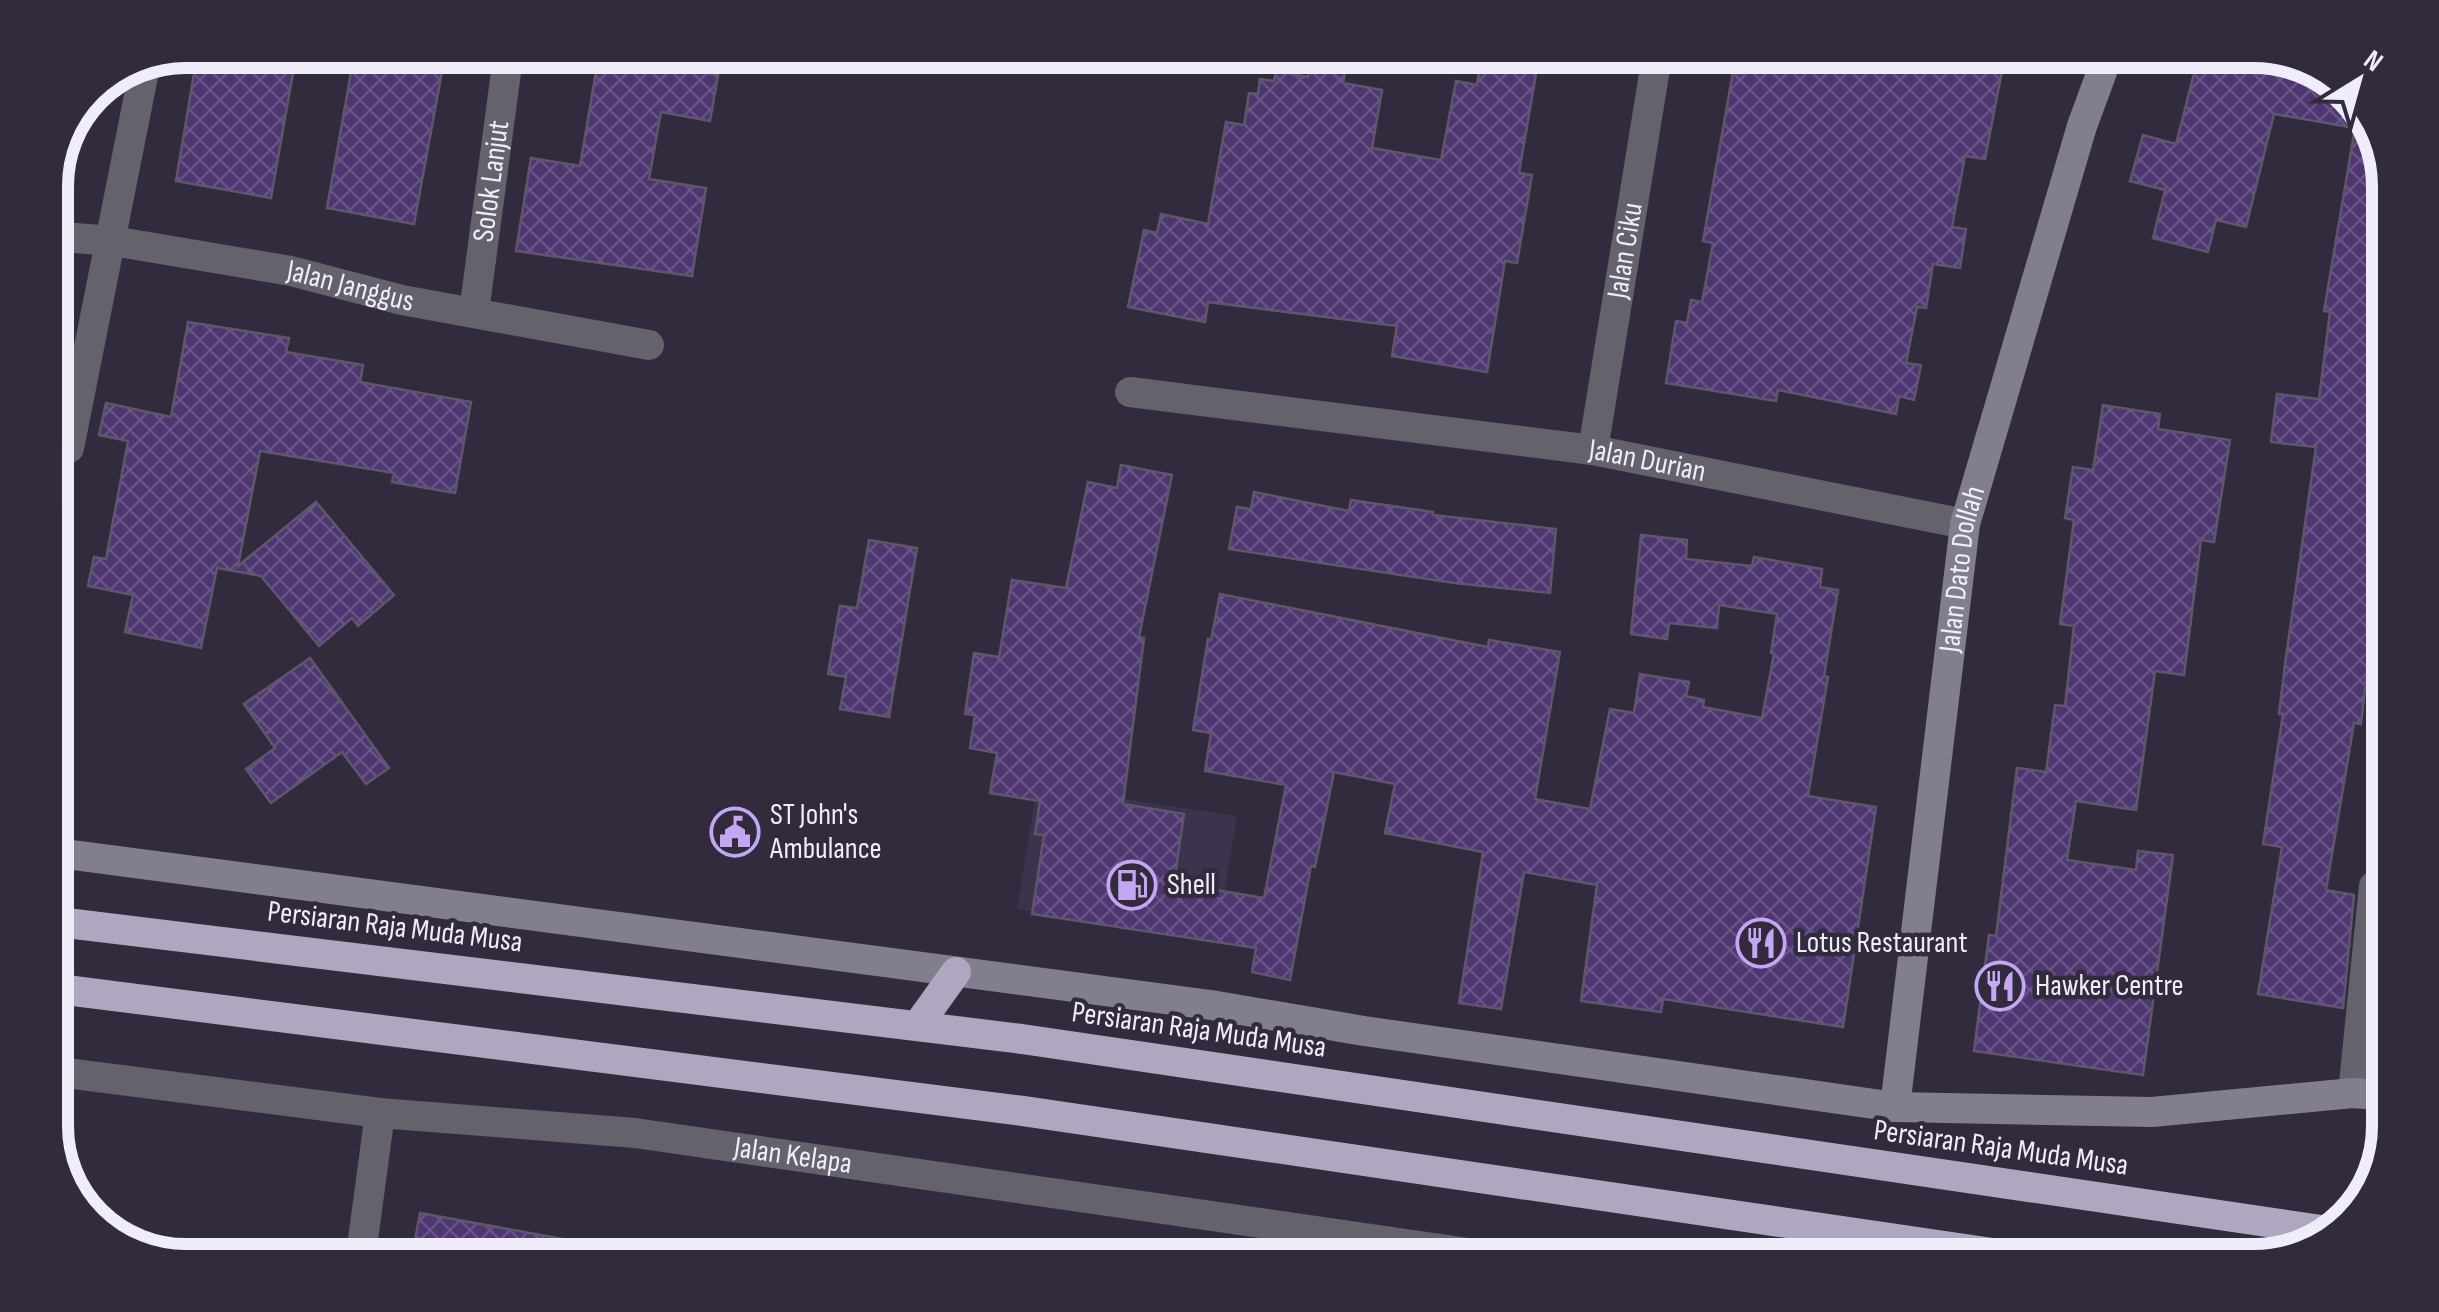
<svg xmlns="http://www.w3.org/2000/svg" width="2439" height="1312" font-family="'Sofia Sans Condensed',sans-serif">
<style>
.built{fill:#3c334c}
.pitch{fill:#54436e}
.building{fill:url(#building-cross-hatch);stroke:#5e576c;stroke-width:2.5}
.lines{fill:none;stroke-linecap:round;stroke-linejoin:round}
.street{stroke:#65626c;stroke-width:30}
.secondary{stroke:#837e8d;stroke-width:30}
.highway{stroke:#afa7bf;stroke-width:30}
.labels{text-anchor:middle;dominant-baseline:central;stroke-width:9;stroke-linejoin:round;paint-order:stroke}
.street-label{font-size:30px;fill:#f1ecf9;stroke:#322b3e}
.poi-label{font-size:30px;fill:#f1ecf9;stroke:#322b3e;text-anchor:start}
.rim{fill:none;stroke:#f1ecf9;stroke-width:12}
</style>
<defs>
<pattern id="building-cross-hatch" width="8" height="8" patternUnits="userSpaceOnUse" patternTransform="scale(2.5)"><rect width="8" height="8" fill="#4e3670"/><path d="M0 0l8 8M0 8l8-8" fill="none" stroke="#685385"/></pattern>
</defs>
<rect width="100%" height="100%" fill="#322b3e"/>
<path class="built" d="M1037,786L1237,816L1216,943L1017,909Z"/>
<path class="pitch" d="M50,306L68,309L54,396L50,395Z"/>
<g class="building">
<path d="M198,50H297L271,198L176,181Z"/>
<path d="M355,50H446L414,224L327,208Z"/>
<path d="M1312,50L1348,54L1343,83L1382,90L1372,148L1441,160L1456,81L1477,85L1482,52L1538,62L1519,173L1532,175L1517,263L1505,261L1487,372L1392,356L1397,326L1208,302L1205,322L1128,307L1144,230L1157,233L1161,214L1208,224L1226,122L1244,125L1249,93L1258,94L1260,79L1274,81L1276,71L1308,77Z"/>
<path d="M1750,50H2006L1985,159L1965,156L1952,227L1966,229L1960,268L1933,264L1926,308L1917,307L1906,363L1921,365L1914,400L1899,396L1896,414L1778,390L1776,401L1666,383L1676,321L1687,323L1691,300L1702,302L1713,243L1703,241L1733,72L1745,74Z"/>
<path d="M2200,50H2254L2314,64L2367,111L2389,177V475L2366,627H2372L2361,724L2354,723L2326,890L2354,895L2343,1008L2258,994L2282,847L2263,844L2283,714H2279L2285,664L2316,447L2271,442L2277,394L2319,399L2330,312L2324,311L2355,128L2274,114L2246,227L2216,220L2208,252L2153,238L2165,190L2130,181L2143,135L2176,144Z"/>
<path d="M599,54L718,75L710,121L661,112L649,179L706,188L692,276L516,251L531,158L580,166Z"/>
<path d="M188,322L289,338L286,352L363,365L360,382L471,402L455,493L392,482L394,473L260,451L238,566L316,502L394,595L358,626L352,618L319,646L261,576L217,568L201,648L125,632L133,595L88,586L94,557L106,559L128,441L99,435L106,403L171,417Z"/>
<path d="M2103,405L2160,414L2158,429L2230,440L2214,542L2201,540L2184,675L2155,671L2136,810L2076,801L2067,860L2136,870L2138,851L2173,855L2143,1075L1974,1051L1989,935L1996,936L2017,768L2046,772L2055,705L2065,706L2074,626L2060,624L2074,520L2065,518L2073,467L2093,470Z"/>
<path d="M1121,465L1172,475L1139,637L1144,638L1123,804L1184,814L1174,883L1264,898L1286,785L1205,771L1211,733L1193,730L1208,639L1211,640L1220,594L1488,647L1489,640L1560,652L1535,799L1590,809L1610,709L1634,713L1640,674L1689,682L1686,696L1704,700L1703,707L1762,718L1774,654L1771,653L1777,614L1719,605L1717,628L1669,623L1667,639L1631,634L1641,535L1687,540L1686,559L1752,566L1754,557L1822,569L1820,587L1838,590L1824,676L1828,677L1808,796L1876,807L1843,1027L1663,999L1661,1012L1581,1001L1597,885L1524,872L1501,1009L1459,1003L1483,852L1385,833L1395,784L1334,772L1315,867L1311,866L1290,980L1252,972L1256,948L1032,914L1044,835L1035,834L1040,801L990,793L997,753L970,748L975,715L965,714L974,653L999,657L1012,580L1066,588L1088,482L1117,488Z"/>
<path d="M1254,492L1349,511L1351,500L1433,512V515L1556,529L1550,593L1454,583L1229,549L1237,507L1251,509Z"/>
<path d="M869,540L917,548L889,717L840,709L846,677L828,674L840,606L857,608Z"/>
<path d="M310,658L389,768L366,784L342,752L271,803L246,769L275,748L244,704Z"/>
<path d="M420,1213L607,1247L606,1262H411Z"/>
</g>
<g class="lines">
<g class="street">
<path id="s1" d="M50,236L113,241L291,271L402,300L649,345"/>
<path id="s2" d="M474,312L509,50"/>
<path id="s3" d="M1130,392L1593,450L1965,524"/>
<path d="M69,448L145,66"/>
<path id="s4" d="M1593,450L1658,50"/>
<path id="s5" d="M50,1071L380,1113L635,1133L1531,1262"/>
<path d="M2353,1093L2374,886"/>
<path d="M360,1262L380,1113"/>
</g>
<g class="secondary">
<path d="M50,852L1211,1005L1364,1031L1895,1107L2152,1112L2353,1093L2389,1096"/>
<path id="s6" d="M1895,1107L1965,524L2082,126L2110,50"/>
</g>
<g class="highway">
<path d="M50,921L1022,1039L2335,1232"/>
<path d="M50,988L1023,1111L2053,1262"/>
<path d="M918,1025L956,972"/>
</g>
</g>
<defs>
<g id="civic-ring" transform="scale(2.5)"><circle r="9.5" fill="#322b3e" stroke="#c3a7f2" stroke-width="1.5"/><path d="M-.6-6.5H3V-4.5H.6V-3L4-1V1h2V6H-6V1h2V-1L-.6-3ZM-1.2 2.5V6h2.4V2.5Z" fill="#c3a7f2"/></g>
<g id="fuel-ring" transform="scale(2.5)"><circle r="9.5" fill="#322b3e" stroke="#c3a7f2" stroke-width="1.5"/><path d="M-5.5-6h7V0h2V4h1.3V-2.5L3-4.5l.8-.8L6-3V5H2.5V1h-1V6h-7ZM-4.2-4.7v3.2H.2V-4.7Z" fill="#c3a7f2"/></g>
<g id="restaurant-ring" transform="scale(2.5)"><circle r="9.5" fill="#322b3e" stroke="#c3a7f2" stroke-width="1.5"/><path d="M-5-6h1v4h1v-4h1v4h1v-4h1v5L-1.5 .5V6h-2V.5L-5-1ZM5-6V6H3V1.5H1.5Q1.5-4 5-6Z" fill="#c3a7f2"/></g>
</defs>
<g fill-rule="evenodd">
<use href="#civic-ring" x="735" y="832"/>
<use href="#fuel-ring" x="1132" y="885"/>
<use href="#restaurant-ring" x="1761" y="943"/>
<use href="#restaurant-ring" x="2000" y="986"/>
</g>
<g class="labels">
<g class="street-label">
<text stroke="none"><textPath href="#s2" startOffset="132">Solok Lanjut</textPath></text>
<text stroke="none"><textPath href="#s4" startOffset="202">Jalan Ciku</textPath></text>
<text stroke="none"><textPath href="#s1" startOffset="305">Jalan Janggus</textPath></text>
<text stroke="none"><textPath href="#s3" startOffset="522">Jalan Durian</textPath></text>
<text stroke="none"><textPath href="#s6" startOffset="542">Jalan Dato Dollah</textPath></text>
<text transform="translate(395 927) rotate(7)">Persiaran Raja Muda Musa</text>
<text transform="translate(1199 1030) rotate(8)">Persiaran Raja Muda Musa</text>
<text transform="translate(2001 1148) rotate(8)">Persiaran Raja Muda Musa</text>
<text stroke="none"><textPath href="#s5" startOffset="748">Jalan Kelapa</textPath></text>
</g>
<g class="poi-label">
<text x="770" y="815">ST John's<tspan x="770" dy="34">Ambulance</tspan></text>
<text x="1167" y="885">Shell</text>
<text x="1796" y="943">Lotus Restaurant</text>
<text x="2035" y="986">Hawker Centre</text>
</g>
</g>
<path d="M0 0H2439V1312H0ZM186 68H2254A118 118 0 0 1 2372 186V1126A118 118 0 0 1 2254 1244H186A118 118 0 0 1 68 1126V186A118 118 0 0 1 186 68Z" fill="#322b3e" fill-rule="evenodd"/>
<path class="rim" d="M186 68H2254A118 118 0 0 1 2372 186V1126A118 118 0 0 1 2254 1244H186A118 118 0 0 1 68 1126V186A118 118 0 0 1 186 68Z"/>
<g transform="translate(2359 80) rotate(37)" stroke="#322b3e" stroke-width="8" paint-order="stroke">
<path d="M0-8L18 38L0 25L-18 38Z" fill="#f1ecf9"/>
<text y="-15" font-size="28" font-weight="bold" text-anchor="middle" fill="#f1ecf9">N</text>
</g>
</svg>
